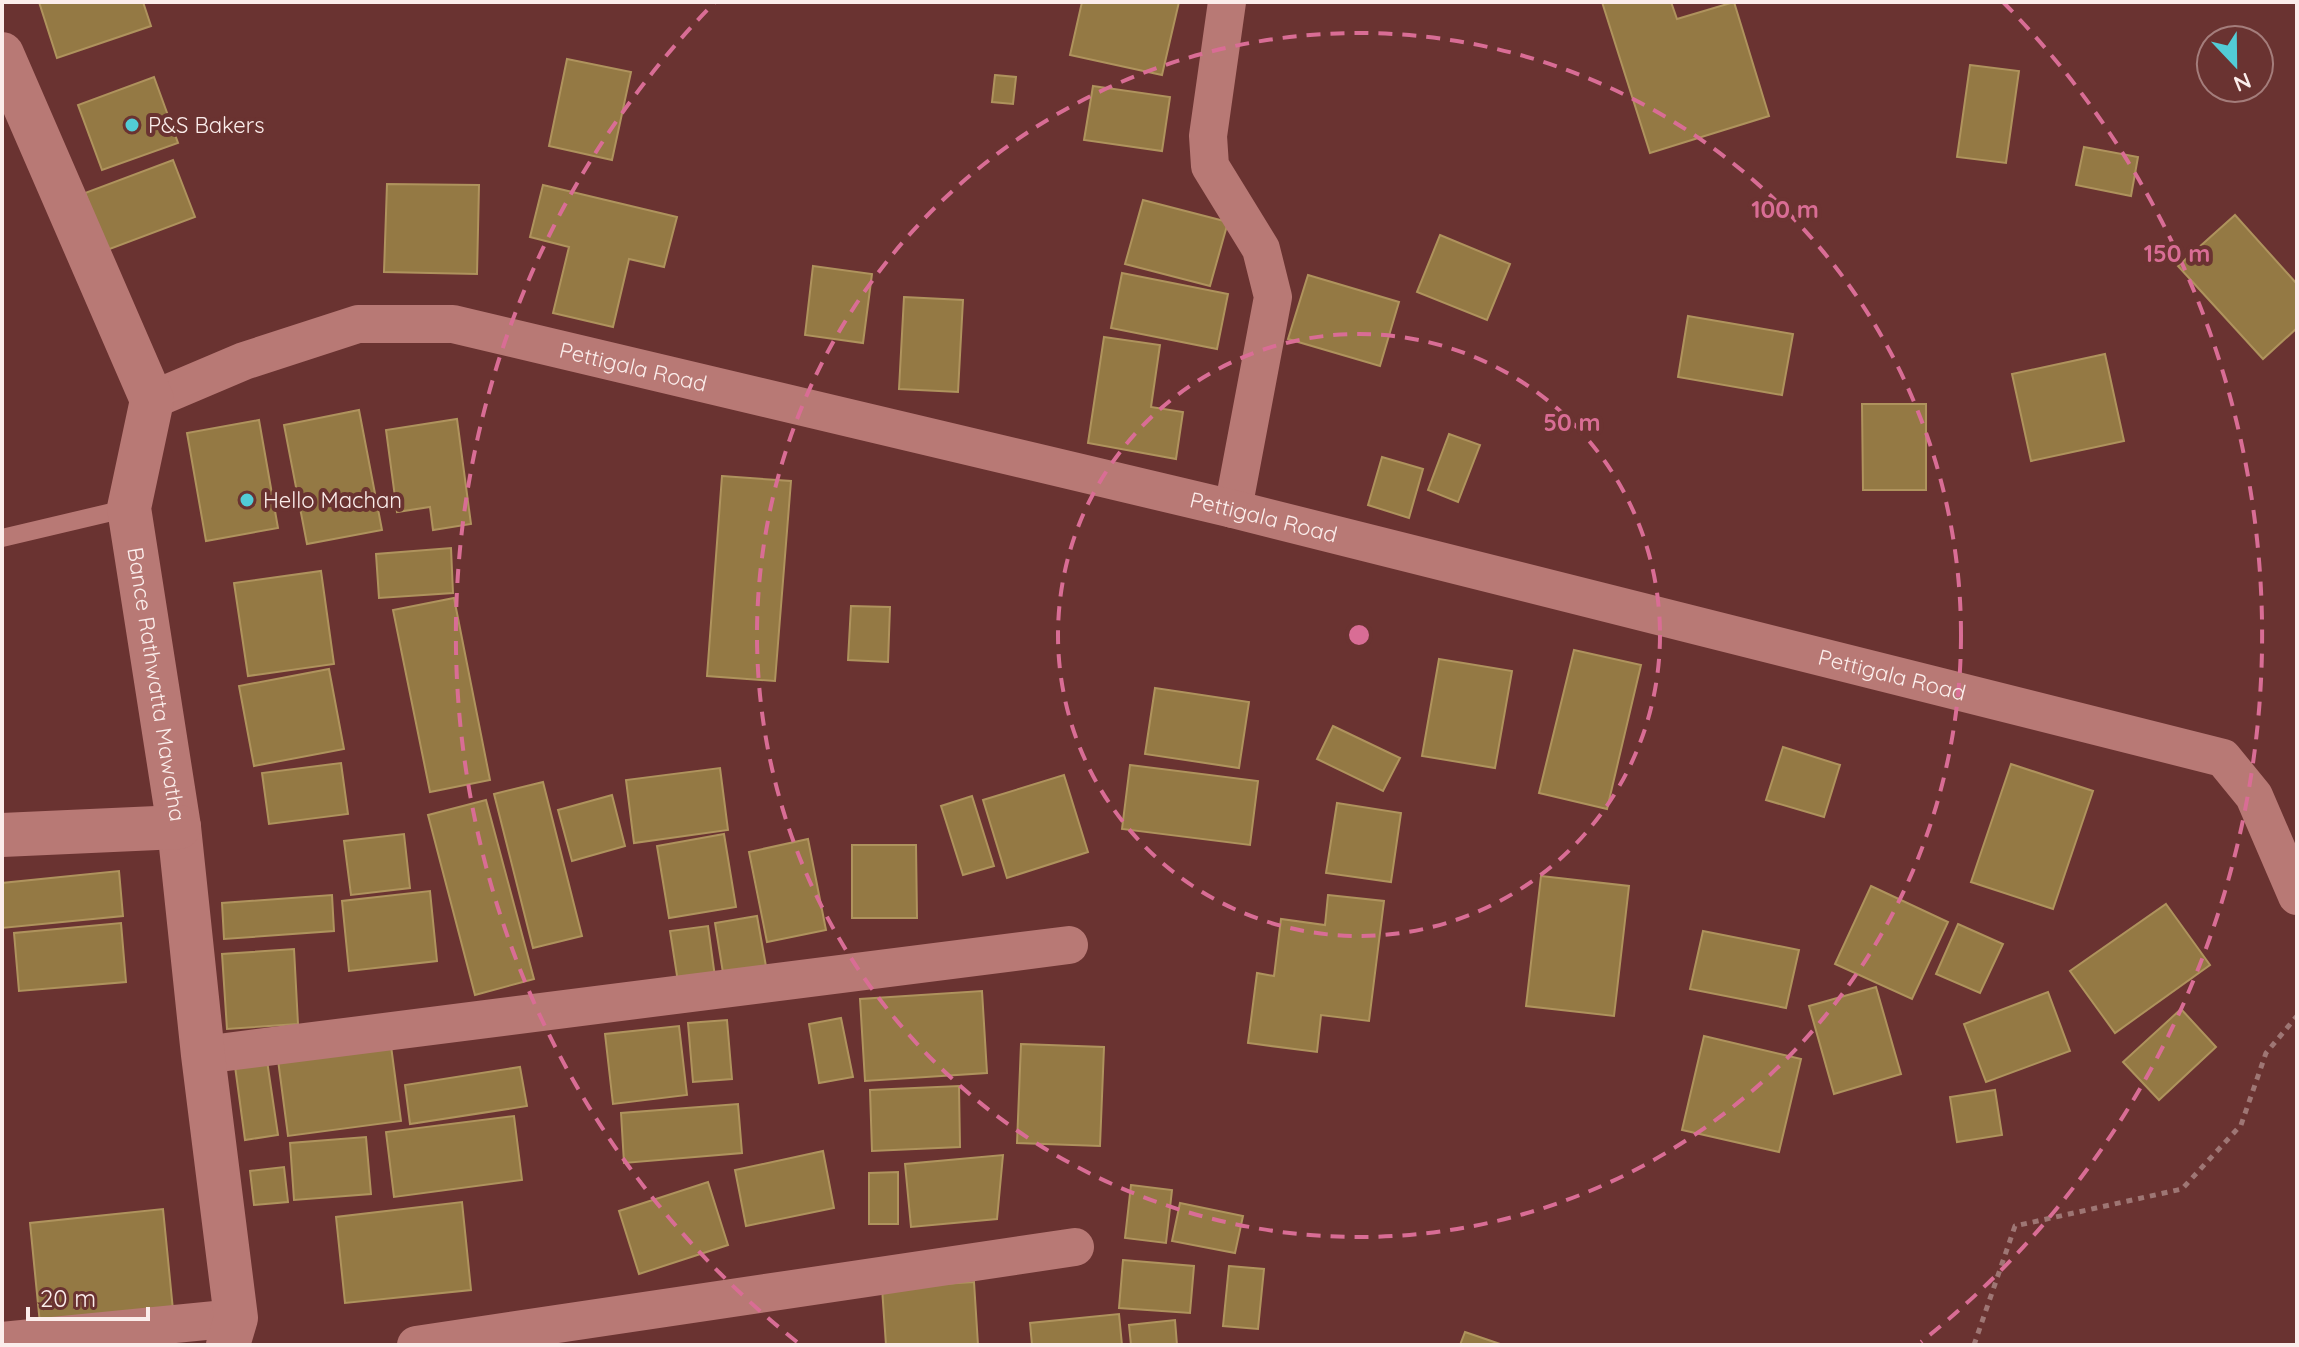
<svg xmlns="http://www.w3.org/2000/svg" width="2299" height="1347" font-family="Quicksand,sans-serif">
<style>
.building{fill:#947944;stroke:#af935d;stroke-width:2}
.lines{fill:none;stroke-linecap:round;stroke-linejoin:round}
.path{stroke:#9e7674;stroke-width:5;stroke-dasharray:6 6;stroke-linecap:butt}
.service{stroke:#b87975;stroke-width:18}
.minor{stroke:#b87975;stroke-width:38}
.tertiary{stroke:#b87975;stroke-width:44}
.ring{fill:none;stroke:#d96d95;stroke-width:4;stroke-dasharray:14 10}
.poi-dot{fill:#52ccd6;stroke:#6a3331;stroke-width:3}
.labels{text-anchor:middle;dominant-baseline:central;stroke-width:8;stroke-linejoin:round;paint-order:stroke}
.poi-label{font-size:22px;fill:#fbedeb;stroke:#6a3331;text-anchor:start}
.street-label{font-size:22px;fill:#fbedeb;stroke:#6a3331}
.centre{fill:#d96d95;stroke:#6a3331;stroke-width:4}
.ring-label{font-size:24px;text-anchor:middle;font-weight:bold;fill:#d96d95;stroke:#6a3331;stroke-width:8;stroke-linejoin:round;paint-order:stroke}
</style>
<rect width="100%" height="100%" fill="#6a3331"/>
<g class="building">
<path d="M39,2H143L151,26L57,58Z"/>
<path d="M1082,2H1179L1162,75L1070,55Z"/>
<path d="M1602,2H1671L1677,19L1734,2L1769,116L1650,153Z"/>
<path d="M567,59L631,72L612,160L549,146Z"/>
<path d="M1970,65L2019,71L2006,163L1957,157Z"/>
<path d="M995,75L1016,77L1013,104L992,102Z"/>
<path d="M154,77L178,143L102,170L78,105Z"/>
<path d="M1093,86L1170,97L1162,151L1084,140Z"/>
<path d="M2084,147L2138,157L2131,196L2076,185Z"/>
<path d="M173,160L195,217L107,250L85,193Z"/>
<path d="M387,184L479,185L477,274L384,272Z"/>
<path d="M543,185L677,217L664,267L629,259L613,327L553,313L569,247L530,237Z"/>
<path d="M1143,200L1228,222L1210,286L1125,264Z"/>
<path d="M2235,215L2297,284V328L2263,359L2178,266Z"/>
<path d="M1440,235L1510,264L1487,320L1417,292Z"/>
<path d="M813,266L872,274L863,343L805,335Z"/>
<path d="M1122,273L1228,294L1217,349L1111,328Z"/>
<path d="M1308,275L1399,302L1380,366L1288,339Z"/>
<path d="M904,297L963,300L958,392L899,389Z"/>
<path d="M1688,316L1793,334L1782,395L1678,377Z"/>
<path d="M1104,337L1160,345L1151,407L1183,412L1176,459L1088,443Z"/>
<path d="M2105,354L2124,441L2031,461L2012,374Z"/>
<path d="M1862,404H1926V490H1863Z"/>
<path d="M359,410L382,530L307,544L284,425Z"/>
<path d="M457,419L471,524L433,530L430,507L397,512L386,430Z"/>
<path d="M259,420L278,528L206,541L187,433Z"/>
<path d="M1449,434L1480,445L1458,502L1428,490Z"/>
<path d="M1382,457L1423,469L1409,518L1368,505Z"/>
<path d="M722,476L791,481L775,681L707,676Z"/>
<path d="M451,548L453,593L379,598L376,554Z"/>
<path d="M321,571L334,664L248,676L234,583Z"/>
<path d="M454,598L490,780L430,792L393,610Z"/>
<path d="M851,606L890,607L888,662L848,660Z"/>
<path d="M1574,650L1641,665L1607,809L1539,793Z"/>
<path d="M1439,659L1512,671L1495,768L1422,756Z"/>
<path d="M329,669L344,749L254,766L239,686Z"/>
<path d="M1155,688L1249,702L1239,768L1145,754Z"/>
<path d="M1333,726L1400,758L1383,791L1317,759Z"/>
<path d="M1783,747L1840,765L1824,817L1766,800Z"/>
<path d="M341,763L348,814L269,824L262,773Z"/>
<path d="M2011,764L2093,791L2053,909L1971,882Z"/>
<path d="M1130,765L1258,781L1250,845L1122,829Z"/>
<path d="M720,768L728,830L634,843L626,780Z"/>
<path d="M1064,775L1088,852L1007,878L983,800Z"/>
<path d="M543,782L582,936L533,948L494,794Z"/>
<path d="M612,795L625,846L572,861L558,810Z"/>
<path d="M972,796L994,866L963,875L941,806Z"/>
<path d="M486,800L534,979L475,995L428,815Z"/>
<path d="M1337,803L1401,813L1391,882L1326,873Z"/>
<path d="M404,834L410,888L351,895L344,841Z"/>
<path d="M724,834L736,907L669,918L657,846Z"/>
<path d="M808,839L826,930L767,942L749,852Z"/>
<path d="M852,845H916L917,918H852Z"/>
<path d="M119,871L123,916L2,928V883Z"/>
<path d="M1541,876L1629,886L1614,1016L1526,1006Z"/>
<path d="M1871,886L1948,922L1912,999L1835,964Z"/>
<path d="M430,891L437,961L349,971L342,901Z"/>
<path d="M332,895L334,931L224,939L222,903Z"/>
<path d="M1328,895L1384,901L1369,1021L1321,1015L1317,1052L1248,1043L1257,973L1274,976L1281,919L1325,925Z"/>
<path d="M2166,904L2210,965L2115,1033L2070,971Z"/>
<path d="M757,916L767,972L724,979L715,923Z"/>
<path d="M121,923L126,982L19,991L14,933Z"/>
<path d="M1958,924L2003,944L1980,993L1936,974Z"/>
<path d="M708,926L715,977L678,982L670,931Z"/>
<path d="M1703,931L1799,950L1786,1008L1690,989Z"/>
<path d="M294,949L298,1024L227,1029L222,954Z"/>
<path d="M1876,987L1901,1074L1834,1094L1809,1006Z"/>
<path d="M982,991L987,1073L865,1081L860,999Z"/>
<path d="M2048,992L2070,1051L1986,1082L1964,1024Z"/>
<path d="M2181,1009L2216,1047L2159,1100L2123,1062Z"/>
<path d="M841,1018L853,1077L819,1083L809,1024Z"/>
<path d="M727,1020L732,1079L693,1082L688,1023Z"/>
<path d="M679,1026L687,1095L613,1104L605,1034Z"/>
<path d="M1704,1036L1801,1059L1779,1152L1682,1130Z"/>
<path d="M1021,1044L1104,1047L1100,1146L1017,1143Z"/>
<path d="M391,1046L401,1121L288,1136L278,1060Z"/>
<path d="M266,1054L278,1135L245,1140L234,1059Z"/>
<path d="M520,1067L527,1106L410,1124L405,1085Z"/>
<path d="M959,1086L960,1147L872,1151L870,1090Z"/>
<path d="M1995,1090L2002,1135L1957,1142L1950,1097Z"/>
<path d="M738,1104L742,1153L624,1163L621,1113Z"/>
<path d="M514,1116L522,1180L394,1197L386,1132Z"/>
<path d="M366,1137L371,1194L294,1200L290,1143Z"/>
<path d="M823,1151L834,1208L746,1226L735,1170Z"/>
<path d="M1003,1155L997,1219L911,1227L905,1164Z"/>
<path d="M284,1167L288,1202L254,1205L250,1171Z"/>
<path d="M898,1172V1224H869V1173Z"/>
<path d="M708,1182L728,1245L639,1274L619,1211Z"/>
<path d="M1131,1185L1172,1190L1166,1243L1125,1238Z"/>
<path d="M462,1202L471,1290L345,1303L336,1217Z"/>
<path d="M1180,1203L1243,1216L1235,1253L1172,1241Z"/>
<path d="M163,1209L173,1310L40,1324L30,1223Z"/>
<path d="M1123,1260L1194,1266L1190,1313L1119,1308Z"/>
<path d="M1229,1266L1264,1269L1258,1329L1223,1326Z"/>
<path d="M974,1282L978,1345H886L882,1288Z"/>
<path d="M1119,1314L1122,1345H1032L1030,1323Z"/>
<path d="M1175,1320L1177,1345H1131L1129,1325Z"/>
<path d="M1465,1332L1503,1345H1460Z"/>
</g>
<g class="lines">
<path class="path" d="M1974,1345L2015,1226L2182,1189L2241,1125L2266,1053L2297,1016"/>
<path class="service" d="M2,538L129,508"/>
<g class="minor">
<path d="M1227,2L1208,136L1210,166L1261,249L1273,297L1233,509"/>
<path id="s1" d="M152,400L244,361L358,324H453L1233,509L2223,758L2254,796L2297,896"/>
<path d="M203,1055L1069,945"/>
<path d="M2,1341L236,1318"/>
<path d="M416,1345L1075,1247"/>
</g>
<g class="tertiary">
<path id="s2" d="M2,54L152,400L129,508L179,827L203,1055L236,1318L228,1345"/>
<path d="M2,835L179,827"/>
</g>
</g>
<g class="ring">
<circle cx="1359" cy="635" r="301"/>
<circle cx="1359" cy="635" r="602"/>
<path d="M797 1342A903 903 0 0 1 715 2M2003 2A903 903 0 0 1 1921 1342"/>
</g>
<g class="poi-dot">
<circle cx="132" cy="125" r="8"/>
<circle cx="247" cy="500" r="8"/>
</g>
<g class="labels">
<g class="poi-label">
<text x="148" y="125">P&amp;S Bakers</text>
<text x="263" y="500">Hello Machan</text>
</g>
<g class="street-label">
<text stroke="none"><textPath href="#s1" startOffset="500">Pettigala Road</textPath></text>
<text stroke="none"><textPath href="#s1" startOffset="1148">Pettigala Road</textPath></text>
<text stroke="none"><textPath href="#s1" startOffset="1796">Pettigala Road</textPath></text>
<text stroke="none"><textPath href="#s2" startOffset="666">Bance Rathwatta Mawatha</textPath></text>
</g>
</g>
<circle cx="1359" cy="635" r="12" class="centre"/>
<g class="ring-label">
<text x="1785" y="218">100 m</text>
<text x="2177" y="262">150 m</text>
<text x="1572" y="431">50 m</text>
</g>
<rect width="2299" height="1347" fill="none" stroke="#fbedeb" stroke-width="8"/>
<g transform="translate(2235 64) rotate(158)"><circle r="38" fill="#6a3331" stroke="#a47d7b" stroke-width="2"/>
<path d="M0-6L14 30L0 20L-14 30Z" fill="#52ccd6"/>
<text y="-12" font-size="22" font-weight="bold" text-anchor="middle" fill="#fbedeb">N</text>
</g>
<path d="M28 1307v12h120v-12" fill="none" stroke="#fbedeb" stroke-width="4"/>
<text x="40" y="1307" font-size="24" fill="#fbedeb" stroke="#6a3331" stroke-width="6" paint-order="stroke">20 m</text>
</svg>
